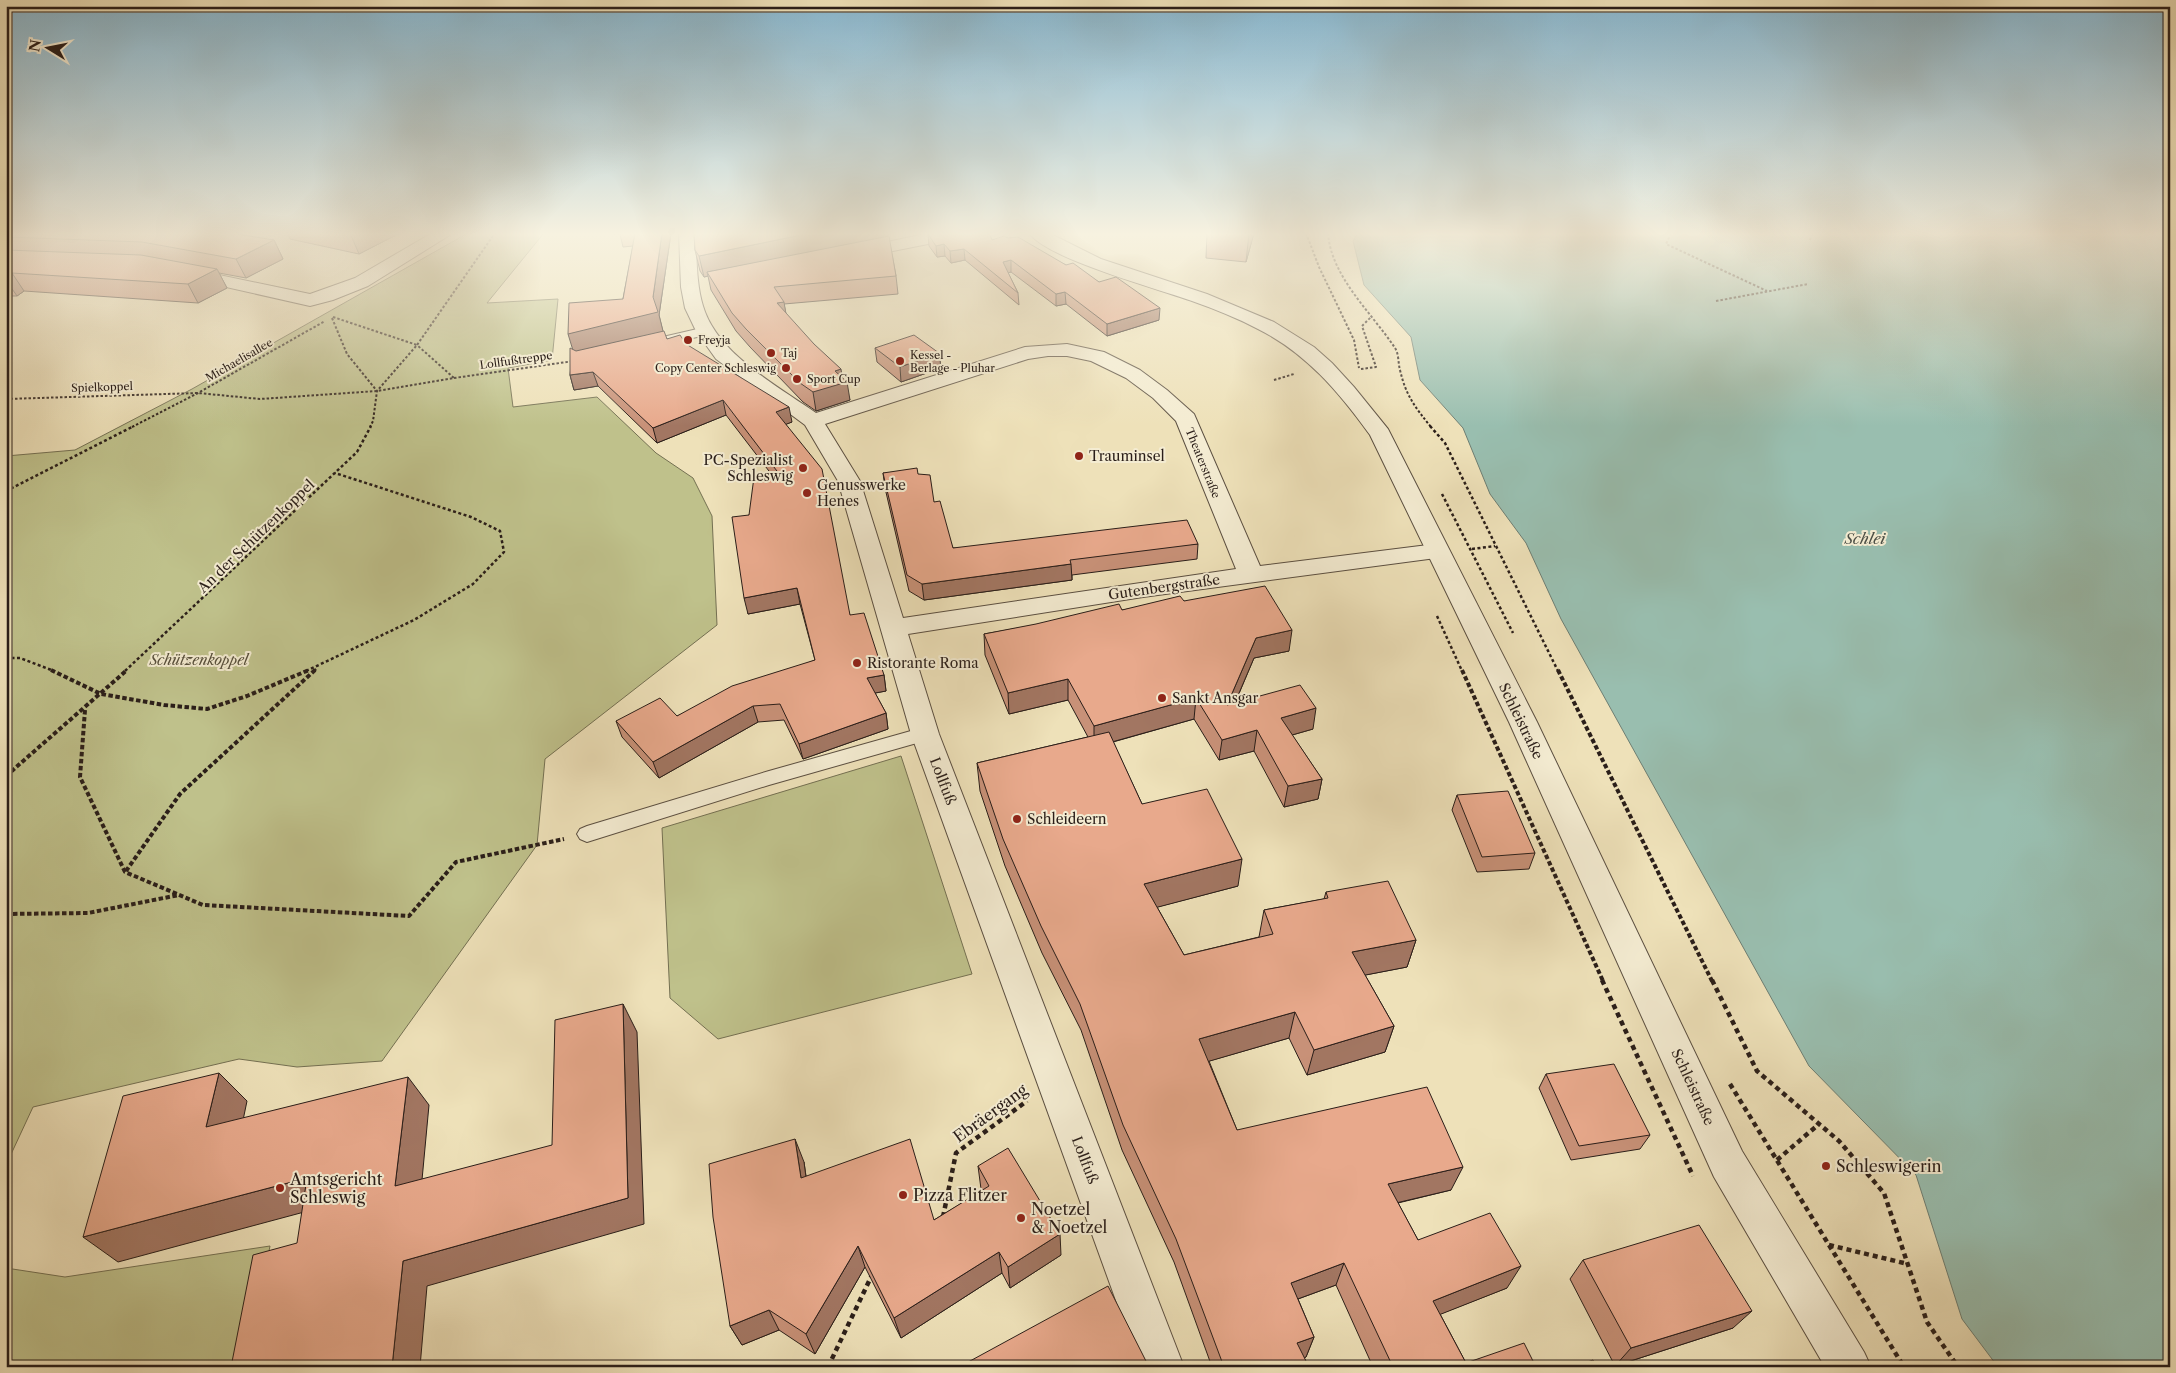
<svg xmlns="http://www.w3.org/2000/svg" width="2176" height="1373" font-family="'Libre Caslon Text',serif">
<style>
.green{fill:#bfc18b;stroke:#747052}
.water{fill:#99beaf;stroke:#6d7e73}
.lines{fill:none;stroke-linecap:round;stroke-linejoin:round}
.service-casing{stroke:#5b4f41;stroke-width:2}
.minor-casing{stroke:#5b4f41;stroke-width:2}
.tertiary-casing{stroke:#5b4f41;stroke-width:2}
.path-far3{stroke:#2a1e19;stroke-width:2;stroke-dasharray:2.5 2;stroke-linecap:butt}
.path-far2{stroke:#2a1e19;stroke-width:2.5;stroke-dasharray:3 2.5;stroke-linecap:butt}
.path-far1{stroke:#2a1e19;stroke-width:4;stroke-dasharray:4.5 2.5;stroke-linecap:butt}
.path{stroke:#2a1e19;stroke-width:4.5;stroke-dasharray:5 4;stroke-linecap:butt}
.service{fill:#f4ecd2;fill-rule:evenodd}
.minor{fill:#f4ecd2;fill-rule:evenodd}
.tertiary{fill:#f4ecd2;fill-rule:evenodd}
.wall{fill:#c89178;stroke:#2a1e19}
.shaded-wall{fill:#a27662;stroke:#2a1e19}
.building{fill:#e8a98c;stroke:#2a1e19}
.poi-dot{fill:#8f2418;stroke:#f4ecd2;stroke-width:2}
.labels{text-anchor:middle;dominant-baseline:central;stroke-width:4;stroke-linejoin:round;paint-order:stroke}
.far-poi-label{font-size:11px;fill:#2a1e19;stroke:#f4ecd2;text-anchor:start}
.far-street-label{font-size:11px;fill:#2a1e19;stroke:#f4ecd2}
.poi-label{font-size:14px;fill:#2a1e19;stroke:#f4ecd2;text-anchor:start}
.street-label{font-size:14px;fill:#2a1e19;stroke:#f4ecd2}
.park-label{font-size:14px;font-style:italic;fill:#574f3b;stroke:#f4ecd2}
.water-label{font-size:15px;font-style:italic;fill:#4b4e46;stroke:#f4ecd2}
.near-street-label{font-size:16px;fill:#2a1e19;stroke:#f4ecd2}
.near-poi-label{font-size:16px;fill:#2a1e19;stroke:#f4ecd2;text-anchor:start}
</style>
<rect width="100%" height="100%" fill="#eee1b9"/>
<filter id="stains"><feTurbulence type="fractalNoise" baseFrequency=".004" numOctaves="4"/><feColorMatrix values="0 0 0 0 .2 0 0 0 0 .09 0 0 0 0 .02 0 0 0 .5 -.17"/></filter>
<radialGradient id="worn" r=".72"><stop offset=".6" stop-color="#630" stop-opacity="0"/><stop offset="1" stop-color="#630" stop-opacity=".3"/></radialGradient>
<g class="green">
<path d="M468,233H544L487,303L558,299L552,360L508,368L513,407L597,397L656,453L693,478L712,516L717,625L545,759L537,845L382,1061L297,1067L239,1059L33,1107L6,1165V456L75,450L192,389Z"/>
<path d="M901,756L972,974L718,1039L670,998L662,828Z"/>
<path d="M270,1246L247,1367H6V1268L65,1277Z"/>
</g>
<path class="water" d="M1358,233H2170V1367H1998L1962,1319L1916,1175L1809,1066L1561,619L1526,543L1490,494L1463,428L1420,380L1411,337L1364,285L1353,241Z"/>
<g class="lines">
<g class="service-casing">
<g id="service">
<path d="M706,327L710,328L712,331L710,334L658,346L652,342L654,339Z"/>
<path d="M925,727L931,729L934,734L931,739L769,785L587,842L580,839L577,834L580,829L587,826L769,771Z"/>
</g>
</g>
<g class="minor-casing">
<g id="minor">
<path d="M432,233H453L368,286L333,300L310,306L186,278L180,277L177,273L180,269L186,268L310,294L355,278Z"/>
<path d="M679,233H695C697,257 696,283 703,306C717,354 778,386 816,413L1025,347L1067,344L1104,352L1140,370L1167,390L1194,414L1260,566L1436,544L1445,546L1448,551L1445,556L1436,558L1143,597L908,634L939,734L1184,1367H1140L911,734L838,481L805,425L716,359L696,331L685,308L681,287ZM1048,356H1067L1091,361L1126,378L1153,398L1176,421L1236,569L903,618L860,481L825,424L1028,359Z"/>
<path d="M930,233H966L958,238L853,259L847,258L844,254L847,250L853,249Z"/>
</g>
</g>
<g class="tertiary-casing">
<path id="tertiary" d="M1029,233H1049L1101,259L1207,294L1274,322L1314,347L1332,363L1354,387L1388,429L1537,722L1742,1151L1864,1352L1871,1367H1825L1714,1177L1509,722L1370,435C1339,392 1306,353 1258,329C1237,318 1215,309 1192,301C1159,289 1047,259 1029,233Z"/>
</g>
<g class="path-far3">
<path d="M1306,233L1319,267L1354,340L1359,368"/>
<path d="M1328,233C1331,277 1372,313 1395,348C1399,354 1398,363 1400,370C1406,396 1415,407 1431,427"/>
<path d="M1671,233L1666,244L1767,291"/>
<path d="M1810,240L1812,233"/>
<path d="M1716,301L1808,284"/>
<path d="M333,317L417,345L377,391L373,421L370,427"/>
<path d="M332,318L347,354L377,391"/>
<path d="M1361,369L1376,367L1362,326L1371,317"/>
<path d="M454,378L574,361"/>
<path d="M1274,380L1294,374"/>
<path d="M6,399L198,393L260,399L377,391L454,378L417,345L495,233"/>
<path d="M132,427L198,393L325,321"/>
</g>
<g class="path-far2">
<path d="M1430,426L1445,443L1558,671"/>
<path d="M6,491L134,426"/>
<path d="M1442,494L1513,633"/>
<path d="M1472,549L1495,546"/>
<path d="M1437,616L1462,671"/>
<path d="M6,658H20L54,671"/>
<path d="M125,671L357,452L371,426"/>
<path d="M306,671L414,620L473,584L504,552L500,531L471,517L335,473"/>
<path d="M314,671L316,669"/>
</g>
<g class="path-far1">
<path d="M51,670L101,694L164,705L207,709L247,696L309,670"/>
<path d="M1462,670L1603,981"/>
<path d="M1558,670L1712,981"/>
<path d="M85,710L80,777L125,872L203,905L409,916L456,862L564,839"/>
<path d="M6,776L127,670"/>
<path d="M126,871L180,794L315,670"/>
<path d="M6,914L88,913L179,895"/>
</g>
<g class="path">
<path d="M1602,980L1693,1176"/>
<path d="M1712,980L1757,1071L1839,1141L1884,1193L1927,1322L1958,1367"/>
<path d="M1730,1084L1904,1367"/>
<path d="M1777,1160L1819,1124"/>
<path d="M943,1217L956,1153L1027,1101"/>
<path d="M1829,1245L1908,1264"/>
<path d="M828,1367L872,1275"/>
</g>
<use href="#service" class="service"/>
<use href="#minor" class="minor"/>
<use href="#tertiary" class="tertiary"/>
</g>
<g class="wall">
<path d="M6,233L274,240L283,259L246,278L219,273L227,288L198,303L24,291L17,296H6Z"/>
<path d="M287,233H395L396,235L359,254L290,239Z"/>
<path d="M612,233H671L659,315L663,332L667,339L686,344L792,422L786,424L850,615L884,675L886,691L875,693L886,713L888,729L803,759L784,720L758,722L659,778L622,737L616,721L677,716L815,660L800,604L748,614L749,515L772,475L726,415L657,443L598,386L574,390L570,375L573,350L623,299L633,246L623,247L620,234H612Z"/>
<path d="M694,233H888L896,276L898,294L784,304L786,314L842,378L850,400L816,411L803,402L750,347L736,331L711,290L708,276L704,277L700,271L695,250Z"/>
<path d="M1207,233H1254L1246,262L1206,258Z"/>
<path d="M928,234L992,240L1008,238L1066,265L1099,282L1159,320L1107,336L1066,304L1056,306L1011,272L1008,273L1018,293L1019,305L965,260L951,263L945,256L937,257L929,246Z"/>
<path d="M875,348L939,353L941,368L901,382L877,362Z"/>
<path d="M883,473L918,474L934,502L953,548L1198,544L1197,559L1072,575V580L924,600L909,591L885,488Z"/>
<path d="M1184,601L1289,651L1254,658L1235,703L1313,729L1292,735L1322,779L1318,799L1284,807L1254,751L1219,760L1194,719L1113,742L1142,804L1238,886L1157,907L1184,955L1259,937L1264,910L1324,899L1326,892L1416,940L1407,967L1365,975L1394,1026L1385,1052L1307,1075L1289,1038L1209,1061L1237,1130L1451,1190L1398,1203L1418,1240L1507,1288L1440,1314L1466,1363L1536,1367H1373L1336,1285L1298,1299L1314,1337L1306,1357L1304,1358L1309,1367H1212L1174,1262L1122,1150L1081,1030L1042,953L1005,866L980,791L977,763L1088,737L1068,700L1009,714L985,655L984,634L1122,610Z"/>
<path d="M1457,795L1535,853L1529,869L1477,872L1452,810Z"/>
<path d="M1546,1074L1650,1135L1640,1149L1571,1160L1539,1088Z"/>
<path d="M804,1162L806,1176L934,1220L982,1191L981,1189L978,1166L1061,1255L1010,1288L1002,1273L901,1338L865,1267L815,1354L779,1330L742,1345L730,1326Z"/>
<path d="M1583,1260L1733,1328L1615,1366L1570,1279Z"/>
</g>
<g class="shaded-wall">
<path d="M350,233H395L396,235L359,254Z"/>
<path d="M662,233H671L659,315L664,335L575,357L568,334L653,297Z"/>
<path d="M811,233H888L889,240L707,272L708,276L704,277L699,256Z"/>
<path d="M1249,233H1254L1246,262Z"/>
<path d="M274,240L283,259L246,278L236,259Z"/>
<path d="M944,244L945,256L937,257L936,246Z"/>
<path d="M964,249L965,260L951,263L950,251Z"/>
<path d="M1011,260V272L1004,274L1003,262Z"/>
<path d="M217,269L227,288L198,303L188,284Z"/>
<path d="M12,273L24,291L17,296L6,280V277Z"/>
<path d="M1065,292L1066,304L1056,306V294Z"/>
<path d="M784,302L787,320L777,303Z"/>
<path d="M1160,308L1159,320L1107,336V324Z"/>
<path d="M939,353L941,368L901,382L900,367Z"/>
<path d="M841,369L843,383L847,382L850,400L816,411L813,392L835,371Z"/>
<path d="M593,372L598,386L574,390L570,375Z"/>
<path d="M723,400L726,415L657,443L653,428Z"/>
<path d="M789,407L792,422L779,427L776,412Z"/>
<path d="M1071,564L1072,580L924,600L922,584Z"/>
<path d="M797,588L800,604L748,614L744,598Z"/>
<path d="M1292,630L1289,651L1254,658L1225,726L1227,705L1256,638Z"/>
<path d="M884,675L886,691L870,694L867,678Z"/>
<path d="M1068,679V700L1009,714L1008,693Z"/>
<path d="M1196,698L1194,719L1094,747V726Z"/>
<path d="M753,706L758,722L659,778L653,762Z"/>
<path d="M1316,708L1313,729L1278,739L1281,718Z"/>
<path d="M886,713L888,729L803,759L799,744Z"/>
<path d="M1257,730L1254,751L1219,760L1222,740Z"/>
<path d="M1322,779L1318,799L1284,807L1288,786Z"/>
<path d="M1242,859L1238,886L1143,911L1144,884Z"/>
<path d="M1416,940L1407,967L1345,979L1352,952Z"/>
<path d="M623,1004L637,1032L644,1224L427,1286L420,1367H392L403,1261L628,1198Z"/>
<path d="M1295,1012L1289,1038L1196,1065L1199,1039Z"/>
<path d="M1394,1026L1385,1052L1307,1075L1314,1050Z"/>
<path d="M219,1073L247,1101L236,1154L206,1127Z"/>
<path d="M408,1077L429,1105L419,1212L395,1186Z"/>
<path d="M795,1139L804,1162L809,1201L801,1178Z"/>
<path d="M1463,1167L1451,1190L1379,1207L1388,1184Z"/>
<path d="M307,1178L334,1204L118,1262L83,1237Z"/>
<path d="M1060,1234L1061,1255L1010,1288L1008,1267Z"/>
<path d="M858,1246L865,1267L815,1354L806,1334Z"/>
<path d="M999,1252L1002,1273L901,1338L894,1318Z"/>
<path d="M1344,1263L1336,1285L1284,1304L1291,1283Z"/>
<path d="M1521,1266L1507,1288L1421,1322L1433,1301Z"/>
<path d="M769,1310L779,1330L742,1345L730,1326Z"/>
<path d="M1752,1311L1733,1328L1615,1366L1631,1348Z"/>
<path d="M1314,1337L1306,1357L1290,1364L1297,1343Z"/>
</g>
<g class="building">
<path d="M6,233H231L274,240L236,259L142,242L6,237Z"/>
<path d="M635,233H662L653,297L658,312L568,334L569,303L623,299Z"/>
<path d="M694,233H811L699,256L695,250Z"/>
<path d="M932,233H989L992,240L1004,236L1008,238L1018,237L1066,265L1073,263L1099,282L1116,277L1160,308L1107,324L1065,292L1056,294L1011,260L1003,262L1018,293L964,249L950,251L944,244L936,246L928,234Z"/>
<path d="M889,236L896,276L774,287L784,302L777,303L814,344L841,369L835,371L847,382L813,392L800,383L746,329L732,313L707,272Z"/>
<path d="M6,250L141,255L217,269L188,284L12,273L6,277Z"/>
<path d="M664,331L667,339L680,335L686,344L789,407L776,412L822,469L850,615L864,613L884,675L867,678L886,713L799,744L780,704L753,706L653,762L616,721L660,698L677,716L732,686L815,660L797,588L744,598L732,517L749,515L754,477L780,475L723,400L653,428L593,372L570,375V348L576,351Z"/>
<path d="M914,335L939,353L900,367L875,348Z"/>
<path d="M917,468L918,474L930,475L934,502L940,501L953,548L1187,520L1198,544L1070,560L1071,564L922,584L907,575L883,473Z"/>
<path d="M1265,586L1292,630L1256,638L1227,705L1300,685L1316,708L1281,718L1322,779L1288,786L1257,730L1222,740L1196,698L1094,726L1068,679L1008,693L984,634L1036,624L1119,604L1122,610L1180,596L1184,601Z"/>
<path d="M1109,732L1142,804L1207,789L1242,859L1144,884L1184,955L1273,934L1264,910L1328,898L1326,892L1388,881L1416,940L1352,952L1394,1026L1314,1050L1295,1012L1199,1039L1237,1130L1427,1087L1463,1167L1388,1184L1418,1240L1490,1213L1521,1266L1433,1301L1466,1363L1524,1343L1536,1367H1393L1344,1263L1291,1283L1314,1337L1297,1343L1309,1367H1224L1176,1239L1123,1125L1080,1004L1041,926L1003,839L977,763Z"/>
<path d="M1508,791L1535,853L1482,857L1457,795Z"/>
<path d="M623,1004L628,1198L403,1261L392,1367H231L253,1255L297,1243L307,1178L83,1237L123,1096L219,1073L206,1127L408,1077L395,1186L552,1145L555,1020Z"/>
<path d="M1614,1064L1650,1135L1579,1146L1546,1074Z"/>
<path d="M795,1139L801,1178L910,1139L934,1220L989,1186L978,1166L1008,1148L1060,1234L1008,1267L999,1252L894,1318L858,1246L806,1334L769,1310L730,1326L713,1217L709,1164Z"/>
<path d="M1699,1225L1752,1311L1631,1348L1583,1260Z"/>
<path d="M1108,1286L1149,1367H959Z"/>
<path d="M1593,1360L1597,1367H1574Z"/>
<path d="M1784,1363L1786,1367H1773Z"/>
</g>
<linearGradient id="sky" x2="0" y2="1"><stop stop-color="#88b8d1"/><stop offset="0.55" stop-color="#f7f2e0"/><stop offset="1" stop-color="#f7f2e0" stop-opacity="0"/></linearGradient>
<rect width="2176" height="426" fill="url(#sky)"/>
<g class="poi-dot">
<circle cx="688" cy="340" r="5"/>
<circle cx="771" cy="353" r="5"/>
<circle cx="900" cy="361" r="5"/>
<circle cx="786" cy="368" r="5"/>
<circle cx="797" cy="379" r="5"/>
<circle cx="1079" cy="456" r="5"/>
<circle cx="803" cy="468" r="5"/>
<circle cx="807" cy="493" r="5"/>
<circle cx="857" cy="663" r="5"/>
<circle cx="1162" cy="698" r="5"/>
<circle cx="1017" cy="819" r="5"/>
<circle cx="1826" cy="1166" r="5"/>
<circle cx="280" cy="1188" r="5"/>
<circle cx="903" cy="1195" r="5"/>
<circle cx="1021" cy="1218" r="5"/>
</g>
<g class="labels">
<g class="far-poi-label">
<text x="698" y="340">Freyja</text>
<text x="781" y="353">Taj</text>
<text x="910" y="355">Kessel -<tspan x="910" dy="13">Berlage - Pluhar</tspan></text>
<text x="776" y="368" text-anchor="end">Copy Center Schleswig</text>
<text x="807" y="379">Sport Cup</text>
</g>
<g class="far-street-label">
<text transform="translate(239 360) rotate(-30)">Michaelisallee</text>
<text transform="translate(516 360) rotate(-8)">Lollfußtreppe</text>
<text transform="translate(102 387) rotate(-2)">Spielkoppel</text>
<text transform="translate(1203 463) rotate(68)">Theaterstraße</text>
</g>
<g class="poi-label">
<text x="1089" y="456">Trauminsel</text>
<text x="793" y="460" text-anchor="end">PC-Spezialist<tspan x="793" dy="16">Schleswig</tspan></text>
<text x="817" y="485">Genusswerke<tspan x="817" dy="16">Henes</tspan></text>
<text x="867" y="663">Ristorante Roma</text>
<text x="1172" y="698">Sankt Ansgar</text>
<text x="1027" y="819">Schleideern</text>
</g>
<g class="street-label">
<text transform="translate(256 536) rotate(-44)">An der Schützenkoppel</text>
<text transform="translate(1164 587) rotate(-8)">Gutenbergstraße</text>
<text transform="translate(1521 721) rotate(64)">Schleistraße</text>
<text transform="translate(943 781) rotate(69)">Lollfuß</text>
<text transform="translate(1693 1087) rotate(65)">Schleistraße</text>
<text transform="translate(1085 1160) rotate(69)">Lollfuß</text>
</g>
<g class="park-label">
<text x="199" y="660">Schützenkoppel</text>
</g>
<g class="water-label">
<text x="1865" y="538">Schlei</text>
</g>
<g class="near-street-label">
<text transform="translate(990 1113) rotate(-36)">Ebräergang</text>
</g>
<g class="near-poi-label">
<text x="1836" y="1166">Schleswigerin</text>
<text x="290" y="1179">Amtsgericht<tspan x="290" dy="18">Schleswig</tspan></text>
<text x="913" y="1195">Pizza Flitzer</text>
<text x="1031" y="1209">Noetzel<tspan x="1031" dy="18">&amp; Noetzel</tspan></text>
</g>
</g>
<rect width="2176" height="1373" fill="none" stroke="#eee1b9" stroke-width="25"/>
<rect x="8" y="8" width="2161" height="1358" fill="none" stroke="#2a1e19" stroke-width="2.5"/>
<rect x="12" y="12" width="2151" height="1348" fill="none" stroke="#2a1e19"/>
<g transform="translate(48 48) rotate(280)" stroke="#f4ecd2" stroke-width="4" paint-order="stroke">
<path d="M0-4L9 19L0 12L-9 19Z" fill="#2a1e19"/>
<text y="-8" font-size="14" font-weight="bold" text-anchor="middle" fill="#2a1e19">N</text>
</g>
<rect width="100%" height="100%" filter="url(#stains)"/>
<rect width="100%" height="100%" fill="url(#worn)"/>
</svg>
